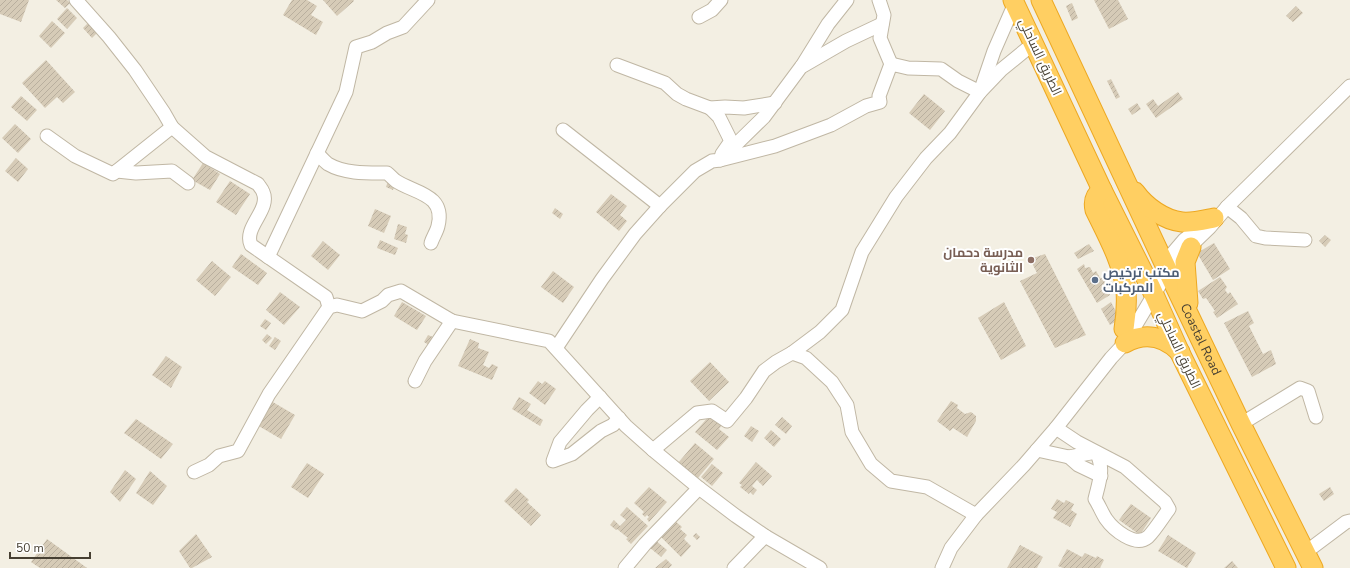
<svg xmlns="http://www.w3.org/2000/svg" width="1350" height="568" font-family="'Nunito Sans',Cairo,sans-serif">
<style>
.building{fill:url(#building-hatch)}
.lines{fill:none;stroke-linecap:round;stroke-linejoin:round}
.minor-casing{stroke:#c0b7a4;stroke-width:15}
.highway-casing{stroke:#eda822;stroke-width:21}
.minor{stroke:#fff;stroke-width:13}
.highway{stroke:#ffcf62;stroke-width:19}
.education-dot{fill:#8d6e63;stroke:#fff;stroke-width:1.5}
.service-dot{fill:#5c6f8a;stroke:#fff;stroke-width:1.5}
.labels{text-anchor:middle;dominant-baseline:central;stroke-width:4;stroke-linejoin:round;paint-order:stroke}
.street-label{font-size:13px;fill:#463f32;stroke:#fff}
.education-label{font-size:13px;font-weight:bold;fill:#785e54;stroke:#fff;text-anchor:end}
.service-label{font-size:13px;font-weight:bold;fill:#4e5e75;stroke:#fff;text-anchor:start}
</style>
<defs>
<pattern id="building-hatch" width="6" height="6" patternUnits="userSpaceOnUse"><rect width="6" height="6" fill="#d6cbb7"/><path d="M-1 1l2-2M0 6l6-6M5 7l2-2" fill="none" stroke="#b9af9e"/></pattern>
</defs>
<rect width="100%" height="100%" fill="#f3efe3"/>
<g class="building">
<path d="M0,0H29L21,22L0,14Z"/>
<path d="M56,0H67L70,3L65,8Z"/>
<path d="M292,0H307L317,6L311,15L323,22L316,35L283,15Z"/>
<path d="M323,0H353L354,1L337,16Z"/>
<path d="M1094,0H1118L1128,19L1109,29Z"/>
<path d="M1072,3L1078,18L1072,21L1066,6Z"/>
<path d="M1296,6L1303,13L1293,22L1286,16Z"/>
<path d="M67,8L77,18L67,29L57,19Z"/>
<path d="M52,21L65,33L51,48L39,36Z"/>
<path d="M89,22L98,32L92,38L83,28Z"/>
<path d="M46,60L75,92L63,103L57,97L45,108L22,83Z"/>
<path d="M1111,79L1120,97L1116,99L1107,81Z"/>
<path d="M1178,92L1183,99L1156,118L1146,104L1153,99L1158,106Z"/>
<path d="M924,94L945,111L930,130L909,113Z"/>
<path d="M21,96L37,110L27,121L11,107Z"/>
<path d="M1137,103L1141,109L1132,115L1128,109Z"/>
<path d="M15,124L31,139L18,153L2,138Z"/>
<path d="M16,158L28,169L18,182L5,171Z"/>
<path d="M203,163L220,174L210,190L192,180Z"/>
<path d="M230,181L250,194L236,215L216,202Z"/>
<path d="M388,181L395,183L393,190L386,187Z"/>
<path d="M611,194L627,206L620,215L627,221L619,231L596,212Z"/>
<path d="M555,208L563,214L560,219L552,213Z"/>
<path d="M375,209L391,216L384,233L368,226Z"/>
<path d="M398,224L407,227L405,234L408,235L406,243L394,239Z"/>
<path d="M1325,235L1331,240L1325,247L1319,241Z"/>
<path d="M380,240L398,248L395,255L377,248Z"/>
<path d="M323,241L340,255L328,270L311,256Z"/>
<path d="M1214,243L1230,269L1213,280L1197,253Z"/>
<path d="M1089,244L1094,251L1078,259L1074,253Z"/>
<path d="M241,254L267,273L258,285L232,267Z"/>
<path d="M1045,254L1086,335L1055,348L1020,281L1037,273L1030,259Z"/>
<path d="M212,261L231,277L215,296L196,280Z"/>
<path d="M1084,264L1085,268L1090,267L1093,273L1096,271L1100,278L1105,277L1109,283L1106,286L1110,295L1097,303L1077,269Z"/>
<path d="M553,271L574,287L563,303L541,287Z"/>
<path d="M1220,277L1227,287L1225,290L1228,294L1230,292L1238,304L1217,318L1213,312L1215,311L1206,298L1203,299L1198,291Z"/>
<path d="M1118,282L1121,287L1113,294L1109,288Z"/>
<path d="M280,292L300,307L284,325L266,310Z"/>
<path d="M402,302L426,316L417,330L394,316Z"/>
<path d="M1004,302L1026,346L1001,360L978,318Z"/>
<path d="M1111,302L1120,319L1110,325L1101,309Z"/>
<path d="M1248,311L1254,323L1249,326L1263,354L1271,350L1276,364L1252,377L1224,323Z"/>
<path d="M265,319L271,323L266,330L260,326Z"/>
<path d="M267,334L272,338L266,344L262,340Z"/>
<path d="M428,335L433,337L429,345L424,342Z"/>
<path d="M275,337L281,341L275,350L269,346Z"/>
<path d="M470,339L479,343L478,348L489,352L483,365L489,368L492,364L498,367L492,380L458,366Z"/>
<path d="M166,356L182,367L171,388L152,375Z"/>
<path d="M710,362L729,382L709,401L690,381Z"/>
<path d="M538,381L542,384L545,381L556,389L545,405L529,393Z"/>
<path d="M519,397L531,404L527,410L543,420L540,426L512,409Z"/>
<path d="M271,401L295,415L281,439L257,425Z"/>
<path d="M951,401L958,405L957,408L965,414L971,412L976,416V421L967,437L953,428L950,431L937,421Z"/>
<path d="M710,415L722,425L719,429L729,437L717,450L695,432Z"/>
<path d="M782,417L792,426L786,434L775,425Z"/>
<path d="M136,419L173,444L161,459L124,433Z"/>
<path d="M751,426L759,431L752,442L744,436Z"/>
<path d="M771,430L781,439L774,447L764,438Z"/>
<path d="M695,443L714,459L697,479L678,463Z"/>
<path d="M756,462L772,476L763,486L757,480L752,486L757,490L753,495L750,492L749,494L740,487L742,485L739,483Z"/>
<path d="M307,463L324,474L308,498L291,487Z"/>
<path d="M712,464L723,473L712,486L701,477Z"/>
<path d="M125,470L136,479L120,502L110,492Z"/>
<path d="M150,471L167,486L153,505L136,493Z"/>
<path d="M649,487L667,502L649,522L647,519L649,517L647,515L645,517L642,514L644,512L634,503Z"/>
<path d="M1330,487L1334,494L1324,501L1319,494Z"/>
<path d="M516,488L529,500L527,502L541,515L531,526L504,501Z"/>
<path d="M1057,499L1064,503L1066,500L1074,504L1071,510L1077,514L1070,527L1053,518L1057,512L1051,509Z"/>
<path d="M1131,504L1151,518L1140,535L1119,520Z"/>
<path d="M627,507L648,526L631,544L626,539L628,538L617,529L616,530L610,525L614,520L620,526L626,520L620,515Z"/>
<path d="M674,520L682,527L680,529L687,535L684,539L691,546L681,557L659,535Z"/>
<path d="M696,533L700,537L697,540L693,536Z"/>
<path d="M196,534L212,557L192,568H190L179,551Z"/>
<path d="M1168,535L1196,553L1187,568L1158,551Z"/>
<path d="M47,539L87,568H40L31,562Z"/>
<path d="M655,540L667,550L661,557L649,547Z"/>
<path d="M1020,545L1043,557L1037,568H1007Z"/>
<path d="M1067,549L1082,557L1085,553L1096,558L1097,556L1104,560L1100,568H1063L1058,566Z"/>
<path d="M666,559L672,565L669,568H655Z"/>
<path d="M1232,561L1238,568H1224Z"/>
</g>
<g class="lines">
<g class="minor-casing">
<g id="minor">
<path d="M76,0L109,37L135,70L164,113L172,127L206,157L258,184C259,186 262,189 263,192C271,210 243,227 251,245L326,297L329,307"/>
<path d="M879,0L884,15L880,38L891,64"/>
<path d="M699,17L712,10L721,0"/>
<path d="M882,24L846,41L801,67L764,117L720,160L775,146L831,125L866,106L880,102L879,96L891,64L908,68L941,69L958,81L980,92L994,51L1015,3"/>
<path d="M617,65L665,83L677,94L686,99L710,108L725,107L744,108L775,103"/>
<path d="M802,66L828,24L847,0"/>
<path d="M563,130L660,206"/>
<path d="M47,136L75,156L113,174L172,127"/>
<path d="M317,153C320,156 324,161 328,164C345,174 368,173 387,173C390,175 393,179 396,181C414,193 446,194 438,226C437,231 433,237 431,243"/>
<path d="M117,171L136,173L172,171L188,183"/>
<path d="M1227,207L1241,218L1256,236L1265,238L1305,240"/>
<path d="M268,257L346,92L356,47L372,42L387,33L403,27L428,0"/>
<path d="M1166,261L1184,240L1202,226"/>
<path d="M556,348L602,279L635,234L660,206L695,171L712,161L720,160L722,154L731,141L719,117L710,108"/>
<path d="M792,353L820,332L842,310L862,252L896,197L926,158L950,133L980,92L1001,70L1034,43"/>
<path d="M415,381L425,361L452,321"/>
<path d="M600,397L587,410L560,442L553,461L572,454L601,431L613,425L619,418"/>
<path d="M1241,424L1300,388L1308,391L1316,417"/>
<path d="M653,450L697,413L712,411L727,421L746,398L764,371L776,362L792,353L806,358L832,382L847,405L852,432L871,464L891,481L927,487L976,515"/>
<path d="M1037,450L1069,457L1096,452C1105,468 1099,482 1095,499C1099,505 1102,513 1106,519C1113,529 1135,548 1148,537C1155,530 1163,517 1169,509L1165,502L1125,467L1077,442L1056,428"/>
<path d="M1069,457L1078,465L1101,476"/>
<path d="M194,472L209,465L219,456L238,451L269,394L329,307L337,305L362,311L382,301L388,295L401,291L452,321L549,341L626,426L653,450L699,488L736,516L765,536L820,568"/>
<path d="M1306,552L1346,522L1350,521"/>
<path d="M625,568L645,544L699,488"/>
<path d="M734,568L765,536"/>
<path d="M942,568L951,548L976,515L1024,465L1056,428L1111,358L1125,343L1168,271L1178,258L1210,227L1227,207L1350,86"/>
</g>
</g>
<g class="highway-casing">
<g id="highway">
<path d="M1013,0L1102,190L1150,286L1180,353L1286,568"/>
<path id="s1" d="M1041,0L1164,263L1241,424L1313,568"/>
<path d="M1102,190C1095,195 1093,201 1095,210C1107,235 1123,263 1126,291C1127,304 1126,316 1124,329"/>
<path d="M1135,192C1146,207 1164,220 1182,222C1193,223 1204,220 1214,218"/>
<path d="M1188,303L1185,262L1191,247"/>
<path d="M1125,343C1145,332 1164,336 1180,352"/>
</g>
</g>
<use href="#minor" class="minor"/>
<use href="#highway" class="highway"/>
</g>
<circle class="education-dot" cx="1031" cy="260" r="4"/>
<circle class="service-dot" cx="1095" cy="280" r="4"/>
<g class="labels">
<g class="street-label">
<text transform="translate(1040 57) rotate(65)">الطريق الساحلي</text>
<text stroke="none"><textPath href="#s1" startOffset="375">Coastal Road</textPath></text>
<text transform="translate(1179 350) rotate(65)">الطريق الساحلي</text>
</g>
<g class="education-label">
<text x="1023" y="253">مدرسة دحمان<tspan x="1023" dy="15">الثانوية</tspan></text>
</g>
<g class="service-label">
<text x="1103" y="273">مكتب ترخيص<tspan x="1103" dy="15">المركبات</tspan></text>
</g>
</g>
<path d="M10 552v6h80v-6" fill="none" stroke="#463f32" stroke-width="2"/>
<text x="16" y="552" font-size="12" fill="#463f32" stroke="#ffffff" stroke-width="3" paint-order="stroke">50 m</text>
</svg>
